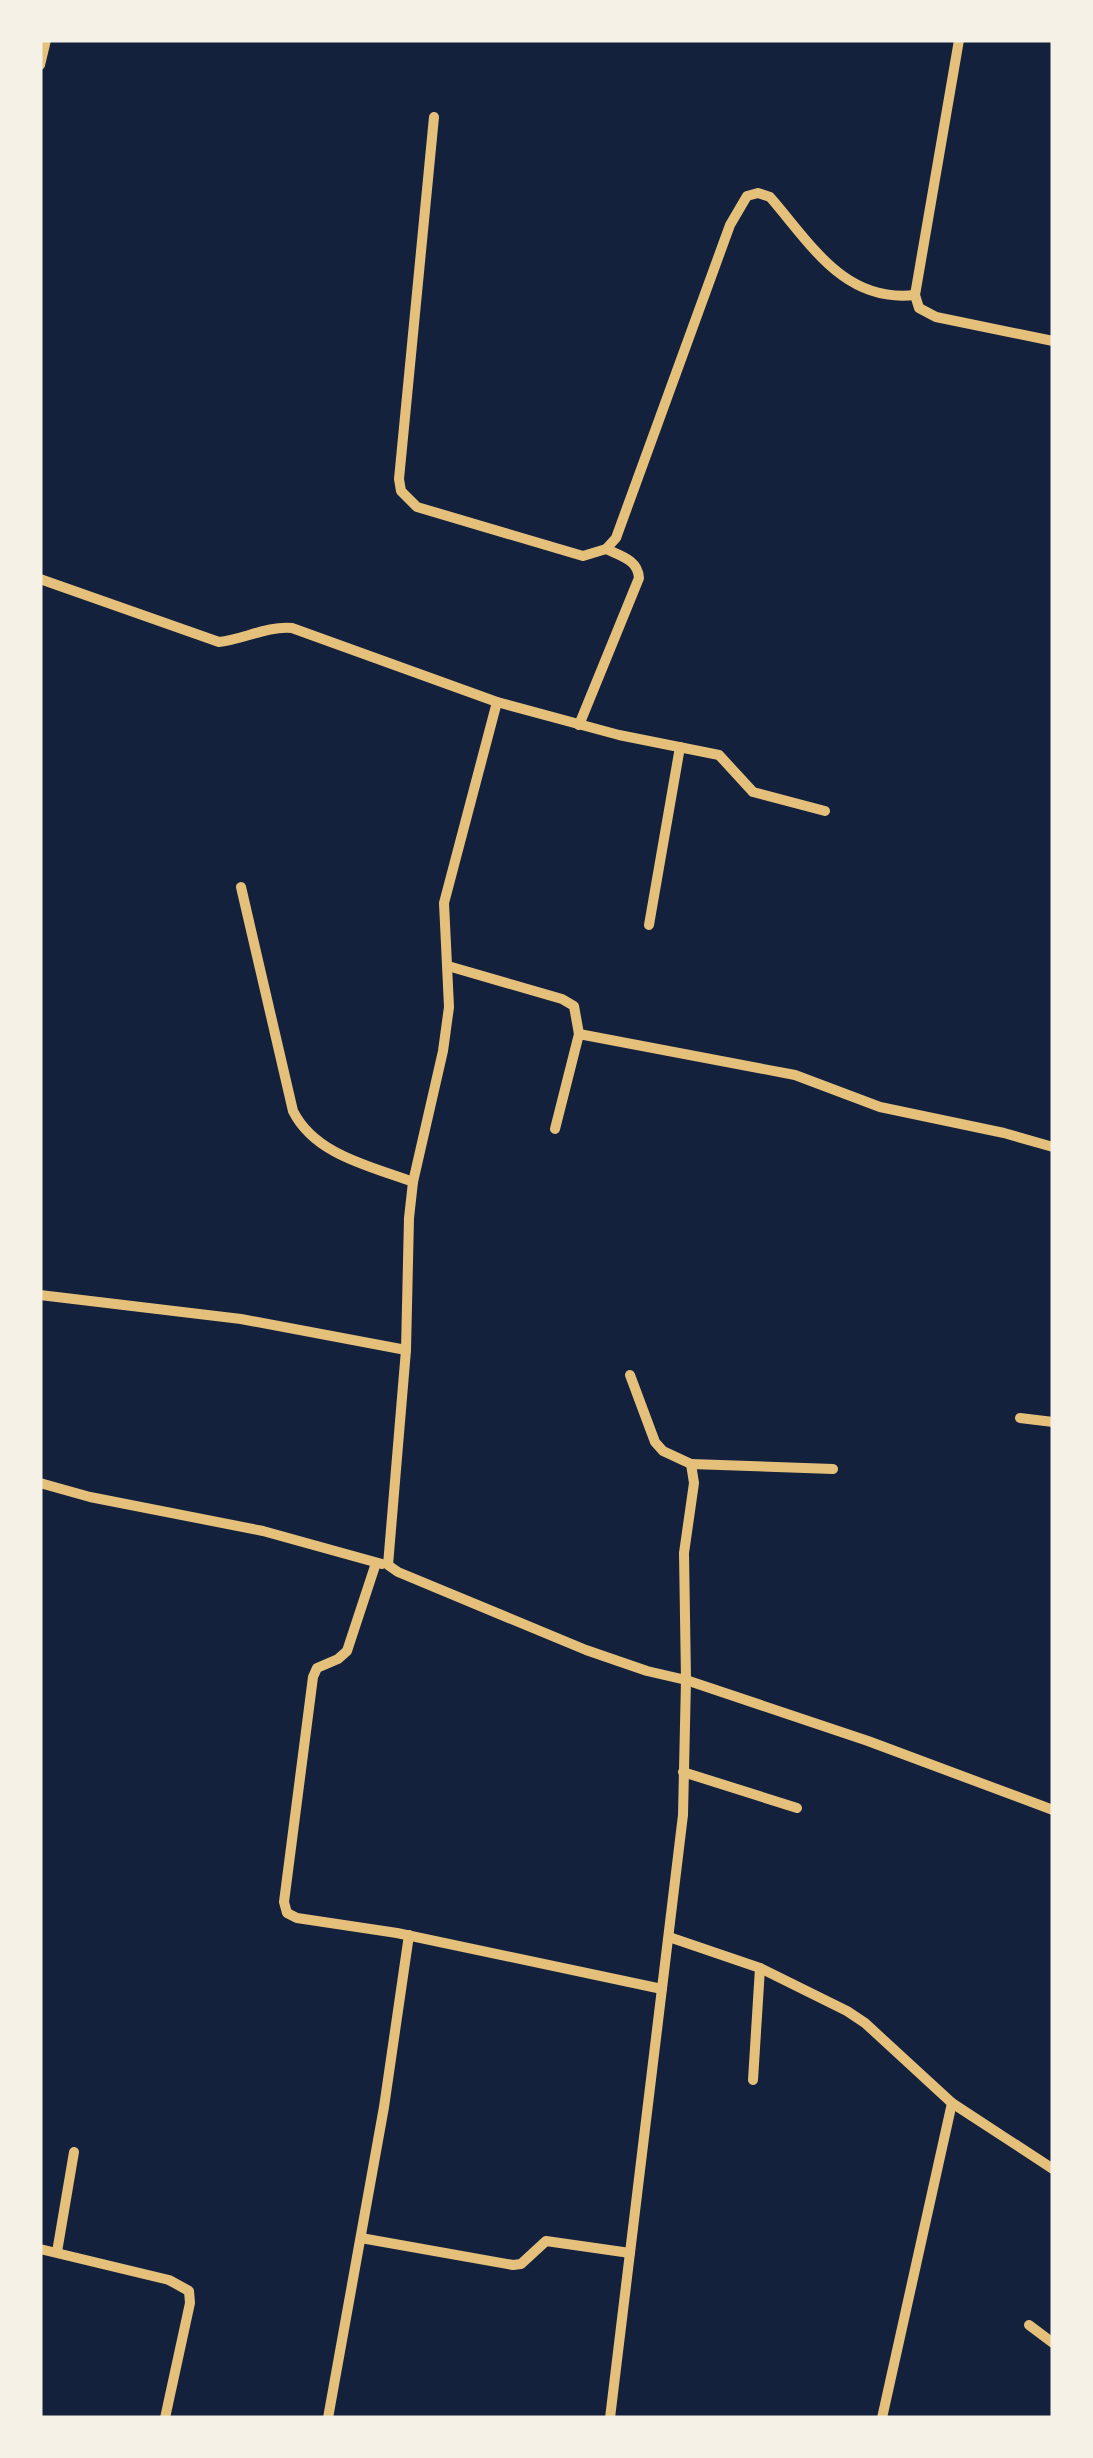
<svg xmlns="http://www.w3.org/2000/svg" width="1093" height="2458" font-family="Rubik,sans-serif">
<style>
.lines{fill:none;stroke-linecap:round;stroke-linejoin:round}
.minor{stroke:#e5c07b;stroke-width:10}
</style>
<rect width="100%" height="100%" fill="#14213d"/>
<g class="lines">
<g class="minor">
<path d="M959,40L915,295L919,308L936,317L1053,341"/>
<path d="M40,65L46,40"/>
<path d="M434,117L399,479L401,491L417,507L583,556L606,549L616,538L730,225L747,196L758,193L770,197C811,244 844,303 915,295"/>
<path d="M40,579L219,642C245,639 266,626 292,628L497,702L444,903L449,1007L443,1051L413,1182L409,1218L406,1350L388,1565L398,1572L586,1650L647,1671L686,1680L868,1741L1053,1810"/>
<path d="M497,702L619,735L719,755L753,792L825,811"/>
<path d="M579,725L639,578C638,560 621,556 606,549"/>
<path d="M241,887L293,1111C315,1155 370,1166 413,1182"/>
<path d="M649,925L680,747"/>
<path d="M448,966L562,999L574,1006L579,1034L555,1129"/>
<path d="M579,1034L795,1075L880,1107L1004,1133L1053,1147"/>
<path d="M40,1295L241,1319L406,1350"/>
<path d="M1020,1418L1053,1422"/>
<path d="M691,1464L833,1469"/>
<path d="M40,1483L90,1497L263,1531L382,1564"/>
<path d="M376,1563L347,1651L338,1659L317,1668L313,1677L284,1902L287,1913L297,1918L397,1933L662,1989"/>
<path d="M683,1772L797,1808"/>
<path d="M669,1937L760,1968L847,2011L865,2023L952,2103L1053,2169"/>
<path d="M753,2080L760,1968"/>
<path d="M361,2238L513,2265L521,2264L546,2241L630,2253"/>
<path d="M40,2249L169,2280L189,2291L190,2303L165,2418"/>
<path d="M57,2252L74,2152"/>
<path d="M1029,2325L1053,2343"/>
<path d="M328,2418L384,2107L409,1935"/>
<path d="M610,2418L683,1815L686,1680L684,1553L694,1483L691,1464L663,1451L655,1442L630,1375"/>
<path d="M882,2418L952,2103"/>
</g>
</g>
<rect width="1093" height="2458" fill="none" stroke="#f6f1e7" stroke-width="85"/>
</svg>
